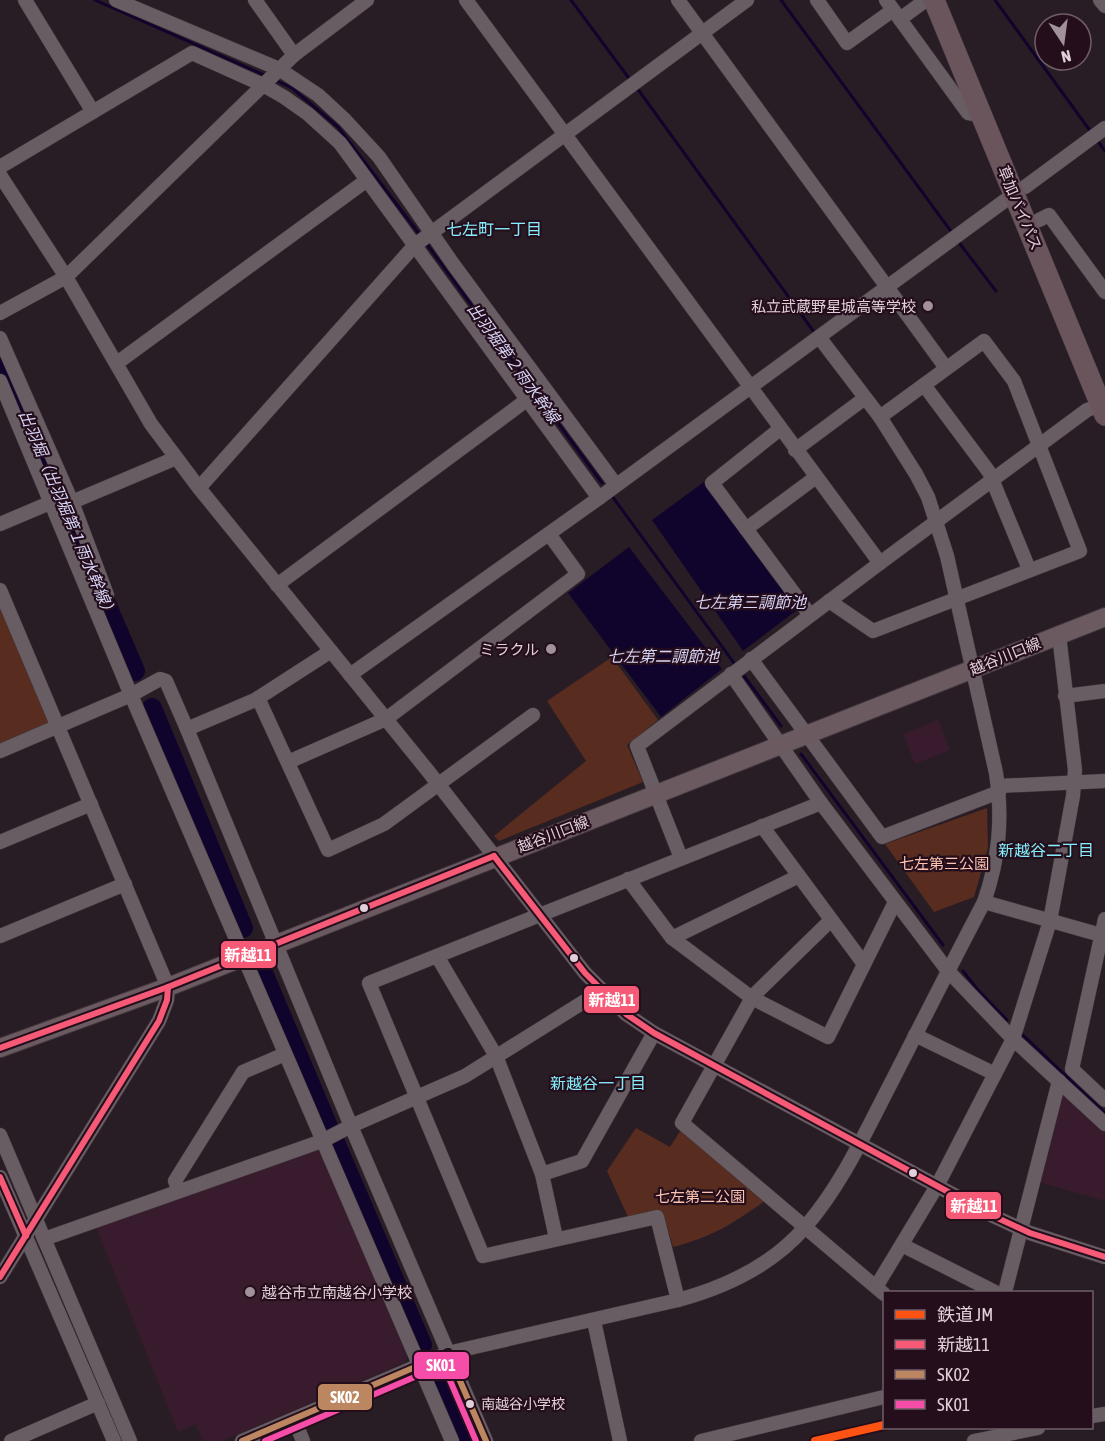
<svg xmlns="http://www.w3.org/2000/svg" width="1105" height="1441" font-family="'Asap Condensed','Noto Sans JP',sans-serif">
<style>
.built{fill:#381c2e}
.green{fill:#582c1f}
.water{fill:#10042d}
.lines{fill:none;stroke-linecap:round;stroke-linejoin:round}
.stream{stroke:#10042d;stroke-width:3}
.river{stroke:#10042d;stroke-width:20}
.minor-casing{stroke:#43383f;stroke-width:15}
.major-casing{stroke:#43383f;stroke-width:20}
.highway-casing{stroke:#43383f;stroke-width:22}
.minor{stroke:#685d63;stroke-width:14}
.major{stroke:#6b5b61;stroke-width:18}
.highway{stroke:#6a555c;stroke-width:21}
.bus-1-casing{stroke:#250e1c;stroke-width:10}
.bus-2-casing{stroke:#250e1c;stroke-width:10}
.bus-3-casing{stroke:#250e1c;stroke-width:10}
.bus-1{stroke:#f75a77;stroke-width:6}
.bus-2{stroke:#bb8660;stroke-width:6}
.bus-3{stroke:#f54da8;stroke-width:6}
.rail-1-casing{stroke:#250e1c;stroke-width:12}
.rail-1{stroke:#ff5313;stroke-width:8}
.poi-dot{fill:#a1919a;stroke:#250e1c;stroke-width:2}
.bus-dot{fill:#e1d0d9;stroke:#250e1c;stroke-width:2}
.labels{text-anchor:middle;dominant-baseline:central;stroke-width:4.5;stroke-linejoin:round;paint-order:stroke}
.bus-label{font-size:14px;fill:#e1d0d9;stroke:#250e1c;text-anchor:start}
.street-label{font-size:15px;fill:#e1d0d9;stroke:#250e1c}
.poi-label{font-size:15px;fill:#e1d0d9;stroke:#250e1c;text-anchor:end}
.park-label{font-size:15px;fill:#fbc3b0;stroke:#250e1c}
.neighbourhood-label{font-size:16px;fill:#84eefa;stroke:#250e1c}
.water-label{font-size:16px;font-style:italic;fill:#d7d5f7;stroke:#250e1c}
.line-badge{stroke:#250e1c;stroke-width:2}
.badge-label{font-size:16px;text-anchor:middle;font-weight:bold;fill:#fff}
</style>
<rect width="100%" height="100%" fill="#291d25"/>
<g class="built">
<path d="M938,720L950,750L915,764L903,734Z"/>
<path d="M1060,1087L1105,1131V1201L1036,1181Z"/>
<path d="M314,1150L320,1152L407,1356L405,1362L222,1441H203L196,1424L178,1432L96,1227Z"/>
</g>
<g class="green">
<path d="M0,603L54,723L0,746Z"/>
<path d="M612,657L658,720L627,745L643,782L499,841L494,836L586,761L547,701Z"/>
<path d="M987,808L988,848L974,897L934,912L885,844Z"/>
<path d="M636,1128L670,1147L682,1128L766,1200C732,1224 714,1236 673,1247L663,1212L628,1217L607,1171Z"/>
</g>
<g class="water">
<path d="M704,482L797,610L743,651L652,520Z"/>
<path d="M629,547L722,669L661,717L568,593Z"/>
</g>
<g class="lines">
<g class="stream">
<path d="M95,0L264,75"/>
<path d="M571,0L631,81"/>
<path d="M781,0L953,234"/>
<path d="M995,0L1091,132"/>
<path d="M275,80L292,88L338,127L420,235"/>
<path d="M637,88L814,332"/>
<path d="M1097,140L1105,151"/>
<path d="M957,240L996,291"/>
<path d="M426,243L602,483"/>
<path d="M612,496L734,663"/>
<path d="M741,672L781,726"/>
<path d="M801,754L943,945"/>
<path d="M963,971L978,990L1007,1020"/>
<path d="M1023,1035L1105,1113"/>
</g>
<g class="river">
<path d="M0,357L135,671"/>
<path d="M152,708L243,928"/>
<path d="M263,973L329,1129"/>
<path d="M334,1140L422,1345"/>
<path d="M437,1381L464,1441"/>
</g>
<g class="minor-casing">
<g id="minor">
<path d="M25,0L93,112"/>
<path d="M116,0L279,69L318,95L345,120L379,157L453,264L616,485"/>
<path d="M255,0L294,55"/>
<path d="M466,0L880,563"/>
<path d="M678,0L946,368"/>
<path d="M817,0L847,43L893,10"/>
<path d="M886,0L968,113L974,114L980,112"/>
<path d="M1100,0L1105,6"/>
<path d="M900,19L926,0"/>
<path d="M0,167L192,53L263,85L284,97L308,114L340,143L599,498"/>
<path d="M0,175L66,277L151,424L199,488L428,771L585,973L626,1014L654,1033L991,1215L1030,1233L1105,1257"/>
<path d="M1025,187L1105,128"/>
<path d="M1039,220L1049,215L1105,292"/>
<path d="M0,313L66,277L294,55L367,0"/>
<path d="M0,338L72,502L107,595"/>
<path d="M117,363L367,180"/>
<path d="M0,381L131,695L452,1441"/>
<path d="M924,385L989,472L1029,569"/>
<path d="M780,429L712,483L810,615"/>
<path d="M795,450L865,398"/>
<path d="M199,488L415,245L747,0"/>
<path d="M72,502L176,458"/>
<path d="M0,524L52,502"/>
<path d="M746,529L816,477"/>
<path d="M277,585L528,399"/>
<path d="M0,590L168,987L167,1000L159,1021L0,1277"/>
<path d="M829,601L873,631L1080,551L1014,381L984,341L880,417"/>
<path d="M331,651L255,700L187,729L351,1126L486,1441"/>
<path d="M751,659L882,837L999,792"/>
<path d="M731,674L821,803L948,971L1013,1039L1105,1124"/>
<path d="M350,675L599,498L1014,194"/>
<path d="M1065,696L1105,691"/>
<path d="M258,698L328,850L384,824L533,715"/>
<path d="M0,751L131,695L160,679L166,681L187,729"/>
<path d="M288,762L386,719L578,574L549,534"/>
<path d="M998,786L1105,781"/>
<path d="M762,826L864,964"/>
<path d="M0,842L91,804"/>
<path d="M681,858L637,746L880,563L1087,410L1101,405"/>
<path d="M628,879L672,938L752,998L828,1037L895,902"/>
<path d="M984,902L1101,935"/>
<path d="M1105,919L1072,1069L1105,1100"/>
<path d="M831,920L753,996L682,1123L884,1294"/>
<path d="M0,936L125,884"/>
<path d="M672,938L799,876"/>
<path d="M437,956L496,1056L542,1174L556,1238"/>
<path d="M915,1035L995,1074"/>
<path d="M0,1135L130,1441"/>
<path d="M542,1174L582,1161L654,1033"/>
<path d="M0,1177L114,1441"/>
<path d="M179,1191L175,1181L243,1072L285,1054"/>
<path d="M44,1239L322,1141L351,1126L465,1076L601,991"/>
<path d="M902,1245L995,1292"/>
<path d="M876,1287L937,1186L1013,1039L1050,921L1073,796L1075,770L1059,635"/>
<path d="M1005,1292L1059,1081"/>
<path d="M678,1300L657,1217L483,1256L369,983L821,803"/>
<path d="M594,1321L620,1441"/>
<path d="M1092,1416L1105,1414"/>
<path d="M294,1419L303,1441"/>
<path d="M11,1441L98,1403"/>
<path d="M242,1441L448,1353L678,1300C726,1287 773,1265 806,1226C842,1184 865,1133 890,1085C921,1024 952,963 984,902C999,859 1003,819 996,773L947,556L928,497L916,474L880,417L819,337"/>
<path d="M701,1441L884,1397"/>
<path d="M974,1441L1038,1428"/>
</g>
</g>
<g class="major-casing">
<path id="major" d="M0,1048L168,987L1105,617"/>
</g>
<g class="highway-casing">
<path id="highway" d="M934,0L1105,415"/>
</g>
<use href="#minor" class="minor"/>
<use href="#major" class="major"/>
<use href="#highway" class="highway"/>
<g class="bus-1-casing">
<g id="bus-1">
<path d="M494,856L585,973L626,1014L654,1033L991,1215L1030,1233L1105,1257"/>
<path d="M0,1048L168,987L494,856"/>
<path d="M0,1177L26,1236"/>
<path d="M0,1277L159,1021L167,1000L168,987"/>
</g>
</g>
<g class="bus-2-casing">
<g id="bus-2">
<path d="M448,1353L486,1441"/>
<path d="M242,1441L448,1353"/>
</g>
</g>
<g class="bus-3-casing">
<g id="bus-3">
<path d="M440,1357L476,1441"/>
<path d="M265,1441L452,1361"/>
</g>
</g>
<use href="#bus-1" class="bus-1"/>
<use href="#bus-2" class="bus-2"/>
<use href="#bus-3" class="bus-3"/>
<g class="rail-1-casing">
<path id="rail-1" d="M815,1441L884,1425"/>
</g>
<use href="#rail-1" class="rail-1"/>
</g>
<g class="poi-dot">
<circle cx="928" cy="306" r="6"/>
<circle cx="551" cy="649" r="6"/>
<circle cx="250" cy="1292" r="6"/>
</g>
<g class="bus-dot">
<circle cx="364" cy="908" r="5"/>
<circle cx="574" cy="958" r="5"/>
<circle cx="913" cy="1173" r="5"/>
<circle cx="470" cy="1404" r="5"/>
</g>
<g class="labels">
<g class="bus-label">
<text x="481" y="1404">南越谷小学校</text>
</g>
<g class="street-label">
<text transform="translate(1020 208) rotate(67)">草加バイパス</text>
<text transform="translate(1005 656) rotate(-22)">越谷川口線</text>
<text transform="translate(553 834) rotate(-21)">越谷川口線</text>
</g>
<g class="poi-label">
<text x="916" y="306">私立武蔵野星城高等学校</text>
<text x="539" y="649">ミラクル</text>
<text x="262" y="1292" text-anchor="start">越谷市立南越谷小学校</text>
</g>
<g class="park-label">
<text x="944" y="863">七左第三公園</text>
<text x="700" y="1196">七左第二公園</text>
</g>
<g class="neighbourhood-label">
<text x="494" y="229">七左町一丁目</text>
<text x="1046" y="850">新越谷二丁目</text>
<text x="598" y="1083">新越谷一丁目</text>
</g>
<g class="water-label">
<text transform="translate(514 363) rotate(54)">出羽堀第２雨水幹線</text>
<text transform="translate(68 514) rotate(67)">出羽堀（出羽堀第１雨水幹線）</text>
<text x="750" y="602">七左第三調節池</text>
<text x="663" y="656">七左第二調節池</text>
</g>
</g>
<g class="line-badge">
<rect x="220" y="940" width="57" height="29" rx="6" fill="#f75a77"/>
<rect x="583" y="985" width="57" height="29" rx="6" fill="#f75a77"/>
<rect x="945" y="1191" width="57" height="29" rx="6" fill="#f75a77"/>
<rect x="413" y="1351" width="57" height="29" rx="6" fill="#f54da8"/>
<rect x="317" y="1383" width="56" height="28" rx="6" fill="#bb8660"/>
</g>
<g class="badge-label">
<text x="248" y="961">新越11</text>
<text x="612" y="1006">新越11</text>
<text x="974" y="1212">新越11</text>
<text x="441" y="1371">SK01</text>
<text x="345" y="1403">SK02</text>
</g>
<rect x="883" y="1291" width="210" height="138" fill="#250e1c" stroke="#705c68" stroke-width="1.5"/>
<rect x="895" y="1310" width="30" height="9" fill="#ff5313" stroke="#705c68" stroke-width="1.5"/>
<text x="937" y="1321" font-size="18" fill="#e1d0d9">鉄道 JM</text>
<rect x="895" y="1340" width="30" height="9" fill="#f75a77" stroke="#705c68" stroke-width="1.5"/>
<text x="937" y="1351" font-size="18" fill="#e1d0d9">新越11</text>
<rect x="895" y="1370" width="30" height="9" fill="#bb8660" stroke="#705c68" stroke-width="1.5"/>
<text x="937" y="1381" font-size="18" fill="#e1d0d9">SK02</text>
<rect x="895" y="1400" width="30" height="9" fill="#f54da8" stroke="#705c68" stroke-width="1.5"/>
<text x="937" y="1411" font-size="18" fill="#e1d0d9">SK01</text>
<g transform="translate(1063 42) rotate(167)"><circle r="28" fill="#250e1c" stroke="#705c68" stroke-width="1.5"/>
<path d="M0-4.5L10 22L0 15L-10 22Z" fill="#a1919a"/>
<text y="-9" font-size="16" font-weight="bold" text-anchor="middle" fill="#e1d0d9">N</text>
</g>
</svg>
